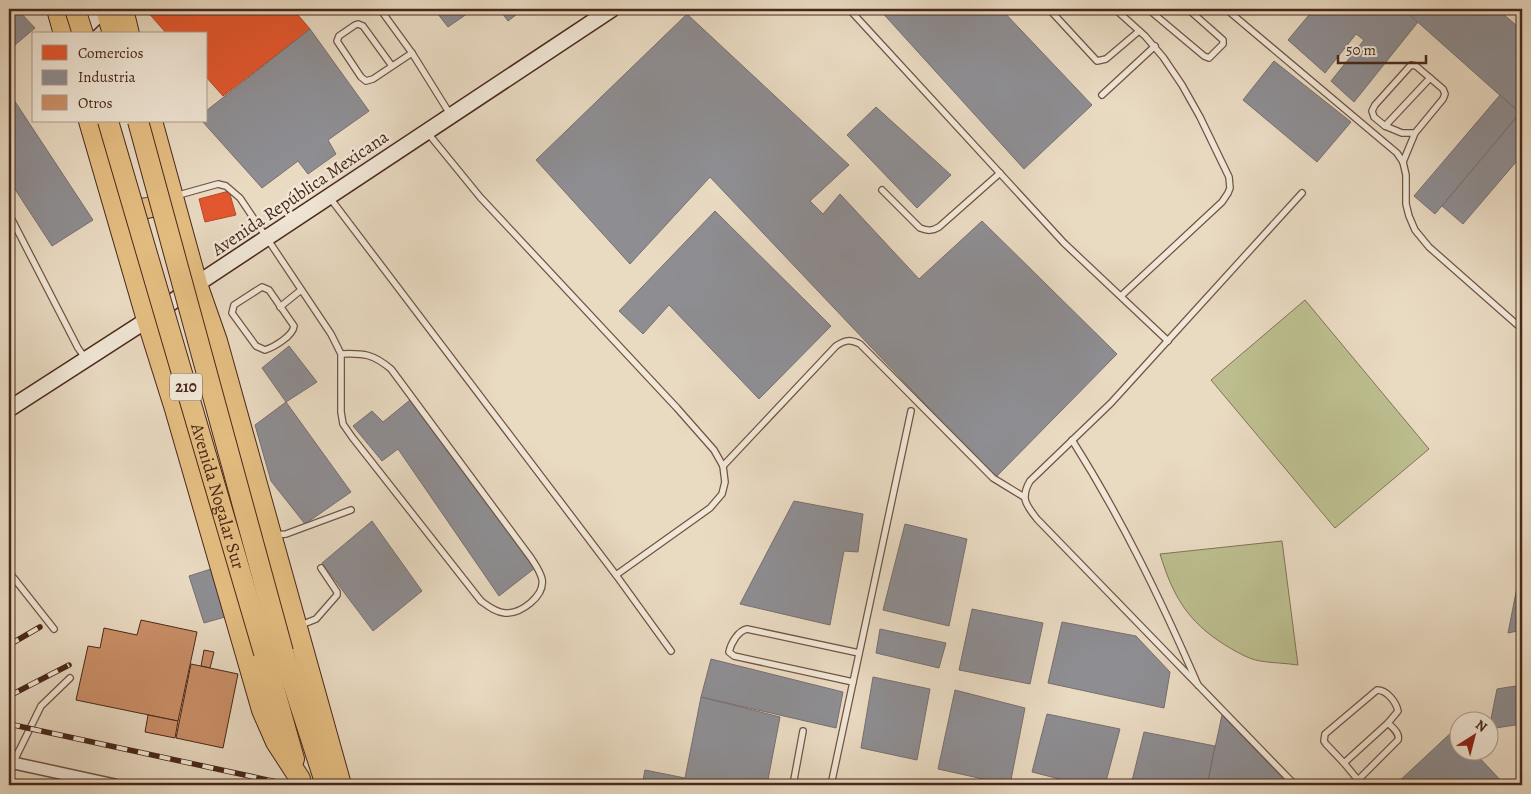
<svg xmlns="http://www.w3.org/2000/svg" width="1531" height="794" font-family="Alegreya,serif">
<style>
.green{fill:#bcbe8f;stroke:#827355}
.shops{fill:#e4572e;stroke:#b64928}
.industry{fill:#8d8d92;stroke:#796f6e}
.building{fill:#cb9069;stroke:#49281b}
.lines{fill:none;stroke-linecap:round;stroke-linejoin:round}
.lane-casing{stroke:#715445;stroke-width:8}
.street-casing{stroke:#715445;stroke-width:14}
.secondary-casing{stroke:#49281b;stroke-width:18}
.highway-casing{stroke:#49281b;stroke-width:22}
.lane{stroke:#f1e7d7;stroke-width:5.5}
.street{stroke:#f1e7d7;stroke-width:11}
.secondary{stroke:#f1e7d7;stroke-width:15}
.highway{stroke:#e4bd81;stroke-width:20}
.rail-casing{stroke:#49281b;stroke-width:5.5}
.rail{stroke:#f1e7d7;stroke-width:4;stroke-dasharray:11;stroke-linecap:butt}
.highway-bridge-casing{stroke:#49281b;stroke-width:22;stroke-linecap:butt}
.highway-bridge{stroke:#e4bd81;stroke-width:20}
.labels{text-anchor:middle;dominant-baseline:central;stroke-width:5;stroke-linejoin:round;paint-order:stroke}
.shield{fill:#f1e7d7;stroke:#7b6153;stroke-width:1}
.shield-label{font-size:16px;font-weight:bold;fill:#49281b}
.street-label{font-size:18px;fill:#49281b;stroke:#f1e7d7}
</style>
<rect width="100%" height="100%" fill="#e9dac2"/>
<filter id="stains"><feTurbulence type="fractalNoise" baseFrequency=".004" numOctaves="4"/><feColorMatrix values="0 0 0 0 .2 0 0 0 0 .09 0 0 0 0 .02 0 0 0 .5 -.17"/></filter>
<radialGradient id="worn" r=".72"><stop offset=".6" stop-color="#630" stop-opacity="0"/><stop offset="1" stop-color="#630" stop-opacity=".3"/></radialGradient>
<g class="green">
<path d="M1305,300L1429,449L1335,528L1211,380Z"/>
<path d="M1282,541L1298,665C1285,663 1272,663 1260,661C1248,659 1235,651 1225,645C1187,621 1173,596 1160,554Z"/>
</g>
<g class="shops">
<path d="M145,9H293L310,29L223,96L206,77V34H167Z"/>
<path d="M229,191L236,215L205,222L199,199Z"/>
</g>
<g class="industry">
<path d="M9,9H17L35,28L15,45L9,38Z"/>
<path d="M434,9H474L448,27Z"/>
<path d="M499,9H524L508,21Z"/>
<path d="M879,9H1001L1092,105L1024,169Z"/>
<path d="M1314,9H1403L1418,22L1354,102L1331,81L1364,40L1356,34L1325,73L1288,40Z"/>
<path d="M1403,9H1497L1522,30V115Z"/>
<path d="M687,14L849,165L810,201L823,214L840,194L919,279L982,221L1117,354L995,478L710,177L630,264L536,160Z"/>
<path d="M310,29L369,111L328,140L336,154L308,174L298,161L262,188L202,121H206V111Z"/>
<path d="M1274,61L1351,122L1317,162L1243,100Z"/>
<path d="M1500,95L1520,113L1435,214L1414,196Z"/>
<path d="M14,100L93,220L52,246L9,180V103Z"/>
<path d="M876,107L951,175L917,208L847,135Z"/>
<path d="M1520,113L1522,115V155L1463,224L1442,206Z"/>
<path d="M715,211L831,326L759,399L669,305L643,334L619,311Z"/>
<path d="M289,346L317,382L286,402L262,368Z"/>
<path d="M410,400L535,568L499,596L398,449L382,461L353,426L372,411L383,422Z"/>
<path d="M286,402L351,492L305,524L271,481L255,425Z"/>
<path d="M794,501L863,514L858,552L844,551L830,625L740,604Z"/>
<path d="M372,521L422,591L373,631L322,563Z"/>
<path d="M905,524L967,539L949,626L883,610Z"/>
<path d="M1522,562V630L1508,633Z"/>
<path d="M211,569L225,617L204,623L189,576Z"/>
<path d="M972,609L1043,623L1030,684L959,670Z"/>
<path d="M1062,622L1136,636L1170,672L1164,708L1048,683Z"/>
<path d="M880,629L946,643L939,668L876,653Z"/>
<path d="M711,659L843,692L836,728L701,697Z"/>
<path d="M873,677L930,689L917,760L861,748Z"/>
<path d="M1522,685V724L1489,729L1497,689Z"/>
<path d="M955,690L1025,708L1010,785L938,769Z"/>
<path d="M701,697L780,717L767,785H642L645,770L685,778Z"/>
<path d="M1047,714L1120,729L1105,785H1083L1032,772Z"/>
<path d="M1222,715L1289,785H1207Z"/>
<path d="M1454,730L1458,735V752H1474L1505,785H1395Z"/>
<path d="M1144,732L1215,746L1207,785H1131Z"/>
</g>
<g class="building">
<path d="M141,620L197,632L178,721L76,700L88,646L100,648L104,628L137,635Z"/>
<path d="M204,650L214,652L210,668L201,666Z"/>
<path d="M191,664L238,674L223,748L176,738Z"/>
<path d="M148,715L178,721L175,738L145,732Z"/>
</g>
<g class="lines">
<g class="lane-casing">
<g id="lane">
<path d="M380,9L412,53L450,114"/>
<path d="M849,9L1064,243L1168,341"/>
<path d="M1049,9L1097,61L1106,59L1139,31"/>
<path d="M1115,9L1145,36L1163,57L1182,85L1200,117L1229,177L1230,188L1228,193L1222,202L1121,296"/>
<path d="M1148,9L1204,56L1209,58L1223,44V40L1188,9"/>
<path d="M1226,9L1397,153L1403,162L1406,175V204L1409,216L1415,230L1429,247L1522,329"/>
<path d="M392,66L363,26L358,24L355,25L339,36L337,41L361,77L366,81L373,79L412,53"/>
<path d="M1102,95L1155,46"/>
<path d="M1385,126L1430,78"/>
<path d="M427,132L480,197L677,408L714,450L723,466L725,482L722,494L710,508L616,575L671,651"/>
<path d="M1403,162L1415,133L1443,99L1445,94L1443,89L1416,66L1411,65L1375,105L1372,111L1374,117L1385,126L1402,133H1415"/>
<path d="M882,190L920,228C928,231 932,231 939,227L1000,173"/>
<path d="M175,196L218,184L226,186L240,198L331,334L341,354V412L343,424L352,437L481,601C488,606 495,612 505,613C521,614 545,596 542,579C540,571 535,564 531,558L391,369C373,354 364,353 341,354"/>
<path d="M330,198L616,575"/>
<path d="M9,214L78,348L86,359"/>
<path d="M262,287L269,290L294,326C293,336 274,347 265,350L256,346L232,313L234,305Z"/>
<path d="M280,307L301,290"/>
<path d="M1072,440C1122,519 1161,600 1198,685"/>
<path d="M723,466L836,346C845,340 850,339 860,344L993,478L1024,497"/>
<path d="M275,535L286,534L351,510"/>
<path d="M9,572L54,629"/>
<path d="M301,625L316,619L337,595V592L321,568"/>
<path d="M853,682L734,656L729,652C731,643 738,631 747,629L859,653"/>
<path d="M1377,690C1387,690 1396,702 1398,711L1388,723L1344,763L1326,744L1324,741L1325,734Z"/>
<path d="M13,763L41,706L70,678"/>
<path d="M1344,763L1358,780"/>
<path d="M793,785L803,731"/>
<path d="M831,785L911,411"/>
<path d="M1295,785L1037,519C1026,505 1020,498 1030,481L1111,403L1302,193"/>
<path d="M1353,785L1398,740C1400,733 1393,728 1388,723"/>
</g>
</g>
<g class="street-casing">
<path id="street" d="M9,762L115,785"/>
</g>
<g class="secondary-casing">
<g id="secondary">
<path d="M78,34L104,9"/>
<path d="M9,409L147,320L197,284L612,9"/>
</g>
</g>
<g class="highway-casing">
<g id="highway">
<path d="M57,9L64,34"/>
<path d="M106,9L113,34"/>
<path d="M123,9L129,34"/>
<path d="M89,121L147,320L175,409L262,710L276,742L300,779"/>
<path d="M152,121L197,284L217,341L341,785"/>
<path d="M119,202C137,214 157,208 172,197"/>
<path d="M283,652L326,785"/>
<path d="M264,653L294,759"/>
</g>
</g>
<use href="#lane" class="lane"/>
<use href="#street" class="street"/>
<use href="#secondary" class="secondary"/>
<use href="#highway" class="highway"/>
<g class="rail-casing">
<g id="rail">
<path d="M9,645L40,627"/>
<path d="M9,696L69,665"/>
<path d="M9,724L291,785"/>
</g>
</g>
<use href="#rail" class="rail"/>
<g class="highway-bridge-casing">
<g id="highway-bridge">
<path d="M75,9L83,34"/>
<path id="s1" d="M108,121L264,653"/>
<path d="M138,121L283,652"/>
</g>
</g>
<use href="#highway-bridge" class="highway-bridge"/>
</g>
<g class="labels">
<rect class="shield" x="170" y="373.5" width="32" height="27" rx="4"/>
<g class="shield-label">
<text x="186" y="387">210</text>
</g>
<g class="street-label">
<text transform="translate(300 193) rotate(-34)">Avenida República Mexicana</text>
<text stroke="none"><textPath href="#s1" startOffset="391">Avenida Nogalar Sur</textPath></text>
</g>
</g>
<rect width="1531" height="794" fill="none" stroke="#e9dac2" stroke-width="30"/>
<rect x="10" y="10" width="1511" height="774" fill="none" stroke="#49281b" stroke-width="2.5"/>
<rect x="15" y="15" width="1501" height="764" fill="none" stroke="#49281b"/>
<rect x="32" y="32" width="175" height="90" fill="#f1e7d7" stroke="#ae9b8c"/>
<rect x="42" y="45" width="25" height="15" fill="#e4572e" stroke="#ae9b8c"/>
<text x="78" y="58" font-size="15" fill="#49281b">Comercios</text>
<rect x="42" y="70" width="25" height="15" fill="#8d8d92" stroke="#ae9b8c"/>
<text x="78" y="82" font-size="15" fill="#49281b">Industria</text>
<rect x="42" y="95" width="25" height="15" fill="#cb9069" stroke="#ae9b8c"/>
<text x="78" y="108" font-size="15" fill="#49281b">Otros</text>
<g transform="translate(1474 736) rotate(36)"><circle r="24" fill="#f1e7d7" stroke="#ae9b8c"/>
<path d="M0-4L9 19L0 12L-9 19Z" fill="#8f2418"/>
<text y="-8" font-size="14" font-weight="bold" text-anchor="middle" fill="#49281b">N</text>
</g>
<path d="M1338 55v8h88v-8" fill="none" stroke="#49281b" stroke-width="2.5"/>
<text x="1346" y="55" font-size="15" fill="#49281b" stroke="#f1e7d7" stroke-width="4" paint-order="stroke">50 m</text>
<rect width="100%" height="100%" filter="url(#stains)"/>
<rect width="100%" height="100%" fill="url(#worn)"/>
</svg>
